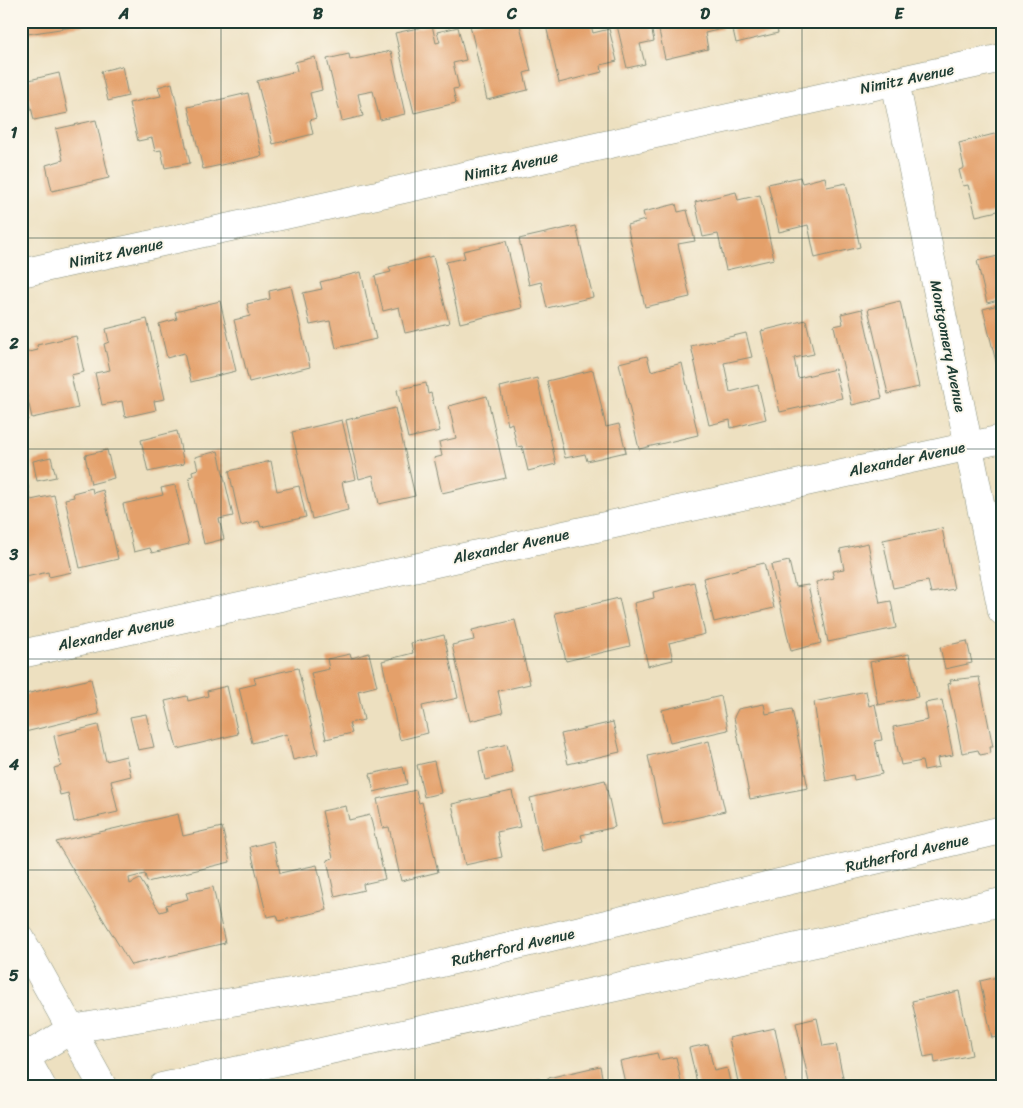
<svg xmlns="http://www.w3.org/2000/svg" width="1023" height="1108" font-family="Sriracha,sans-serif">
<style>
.building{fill:#e4a06b}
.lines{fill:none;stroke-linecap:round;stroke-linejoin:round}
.minor-casing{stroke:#868e7a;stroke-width:29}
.primary-casing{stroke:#868e7a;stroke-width:29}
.minor{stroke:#fff;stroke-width:28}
.primary{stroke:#fff;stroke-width:28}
.grid{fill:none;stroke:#1f3d34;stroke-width:1;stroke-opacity:0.55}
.labels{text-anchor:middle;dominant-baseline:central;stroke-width:4;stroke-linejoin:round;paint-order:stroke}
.street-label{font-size:15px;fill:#1f3d34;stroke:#fbf7ec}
.neatline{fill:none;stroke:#1f3d34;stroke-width:2}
.grid-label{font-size:16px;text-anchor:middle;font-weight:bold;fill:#1f3d34}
</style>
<rect width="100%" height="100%" fill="#fbf7ec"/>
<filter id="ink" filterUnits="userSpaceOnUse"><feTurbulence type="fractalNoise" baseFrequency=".02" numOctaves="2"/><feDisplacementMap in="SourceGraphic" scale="10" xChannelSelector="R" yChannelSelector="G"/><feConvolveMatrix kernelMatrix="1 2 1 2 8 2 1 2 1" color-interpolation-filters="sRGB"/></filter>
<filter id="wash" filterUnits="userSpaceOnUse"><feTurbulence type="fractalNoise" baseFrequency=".0096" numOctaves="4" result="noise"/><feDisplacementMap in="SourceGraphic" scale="20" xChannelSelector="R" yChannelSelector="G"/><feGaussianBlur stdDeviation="1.12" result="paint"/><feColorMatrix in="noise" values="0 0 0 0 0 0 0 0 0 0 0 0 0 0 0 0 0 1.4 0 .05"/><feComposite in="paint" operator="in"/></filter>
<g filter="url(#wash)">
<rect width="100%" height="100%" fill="#ede0c0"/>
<g id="blocks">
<g class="building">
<path d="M21,21H105V22L21,35Z"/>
<path d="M485,21H519L531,71L524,73L528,90L487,100L470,25Z"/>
<path d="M545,21H590L593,33L609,29L617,61L601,65L602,72L559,83Z"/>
<path d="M616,21H650L654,41L640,44L645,64L627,68Z"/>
<path d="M657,21H721L722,29L705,33L708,49L665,59Z"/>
<path d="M731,21H796L797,24L777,29L778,33L736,43Z"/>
<path d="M432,25L436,43L440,42L437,32L458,27L466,60L453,63L459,88L453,89L456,103L414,113L395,33Z"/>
<path d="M391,51L405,114L380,120L373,91L358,94L363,116L342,121L327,59L349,54L350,60Z"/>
<path d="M315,57L322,90L310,93L316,118L310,120L313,134L273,144L257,81L297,71L295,62Z"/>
<path d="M122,66L128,96L108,101L101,71Z"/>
<path d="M59,73L68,113L34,120L25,81Z"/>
<path d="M172,83L190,163L165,168L161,150L155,151L152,138L138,141L129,103L161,96L158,87Z"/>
<path d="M248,93L262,156L203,169L188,107Z"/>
<path d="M96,120L109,178L52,191L46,165L63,160L56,129Z"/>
<path d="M1002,132V210L976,216L968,185L963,186L959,170L964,168L959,143Z"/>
<path d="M21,173L27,196L21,198Z"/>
<path d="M800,177L802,183L825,177L827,187L846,183L860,247L815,258L808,225L779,232L768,184Z"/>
<path d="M736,192L738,200L760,195L774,259L726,270L718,234L703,237L695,202Z"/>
<path d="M676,204L678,212L687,210L695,241L678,244L690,297L645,307L627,225L645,220L643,212Z"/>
<path d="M576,226L593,297L547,308L541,282L529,285L519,239Z"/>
<path d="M506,241L522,308L460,323L446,262L465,258L463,251Z"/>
<path d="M1002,255V299L987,303L977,261Z"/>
<path d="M433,256L449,323L405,333L399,307L383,311L375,276L391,272L389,267Z"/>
<path d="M361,272L376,339L336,348L330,321L310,325L303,293L322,289L320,282Z"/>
<path d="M291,286L310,367L249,382L234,320L250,316L247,304L270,299L269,291Z"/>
<path d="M220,301L236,371L191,382L184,353L167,358L159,324L177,319L175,312Z"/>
<path d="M900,301L919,387L888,394L868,309Z"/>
<path d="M1002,304V369L998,370L983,309Z"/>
<path d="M862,309L882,398L852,405L834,326L843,324L841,314Z"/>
<path d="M147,319L165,399L154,401L156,410L125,417L122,401L102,405L95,373L110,370L104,344L109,342L106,329Z"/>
<path d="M806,320L814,354L794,358L798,378L835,369L842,398L780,412L761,331Z"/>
<path d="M746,333L752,357L724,363L730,392L758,385L766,419L731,428L730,420L709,425L691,346Z"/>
<path d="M76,336L84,372L71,375L78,408L32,418L21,370V354L38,350L37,345Z"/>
<path d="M647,356L651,371L682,363L698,435L639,449L619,363Z"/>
<path d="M593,370L606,427L619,424L626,452L587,461L585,454L565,458L547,381Z"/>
<path d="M537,378L556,464L528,471L522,446L517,447L512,423L508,425L500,387Z"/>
<path d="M426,383L428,394L431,393L440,431L408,438L397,390Z"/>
<path d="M21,394L28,420L21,421Z"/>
<path d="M487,396L506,478L442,493L434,458L442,456L439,442L456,438L449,406Z"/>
<path d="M395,408L415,496L379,504L373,475L359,479L346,420Z"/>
<path d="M342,420L356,479L342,482L348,510L312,519L292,432Z"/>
<path d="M177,431L184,464L148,472L141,440Z"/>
<path d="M107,450L114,478L91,484L85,455Z"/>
<path d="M218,451L233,516L219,519L224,539L204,544L189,477L193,476L192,471L198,469L195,457Z"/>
<path d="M51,457L56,477L37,481L33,461Z"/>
<path d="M271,461L277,491L299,486L306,517L261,527L259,521L241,526L229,471Z"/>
<path d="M21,463H23L31,500L54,495L72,572L49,577L48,572L26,577L21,556Z"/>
<path d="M175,485L189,544L152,553L150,548L134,552L123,504L163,495L161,488Z"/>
<path d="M92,488L93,493L103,490L118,559L80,568L65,499L74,497L73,493Z"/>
<path d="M942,528L954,589L931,593L928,581L893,588L883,540Z"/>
<path d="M868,543L880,603L891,601L896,628L828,642L816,582L834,578L832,571L844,569L840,549Z"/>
<path d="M789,561L795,587L808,585L821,643L791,651L771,565Z"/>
<path d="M764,563L774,608L714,622L703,578Z"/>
<path d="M694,582L705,634L669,643L673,660L648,666L634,603L654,598L653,592Z"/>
<path d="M619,598L630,646L566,661L555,613Z"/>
<path d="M515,620L530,684L498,691L503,713L470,721L452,645L474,640L472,630Z"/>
<path d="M444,635L458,698L422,706L428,733L400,740L382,661L413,653L411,643Z"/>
<path d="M967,641L972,663L945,669L940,647Z"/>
<path d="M369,653L377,686L358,691L364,720L349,723L352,733L326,739L311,673L329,669L327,659L350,654L351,658Z"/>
<path d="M909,654L918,697L878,705L870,662Z"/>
<path d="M298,668L318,754L293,760L287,734L252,743L239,688L256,684L254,678Z"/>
<path d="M979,677L993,747H990L991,753L980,755L978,750L962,753L948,684L951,683L950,680Z"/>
<path d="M91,679L99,714L21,733V695Z"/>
<path d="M227,686L238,734L177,749L165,701L187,696L188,701L208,696L207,691Z"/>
<path d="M866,691L869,706L875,704L882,740L875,741L882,774L854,780L853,775L826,781L814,702Z"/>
<path d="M721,696L728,730L670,743L662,710Z"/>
<path d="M942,700L953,755L937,758L939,767L924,770L922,761L901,765L893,727L928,720L925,703Z"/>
<path d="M764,704L766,714L792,709L808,788L750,799L734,717L738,709Z"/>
<path d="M146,714L154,747L138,750L130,717Z"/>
<path d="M613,722L620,752L568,764L561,734Z"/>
<path d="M98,725L106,761L126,756L131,776L111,781L118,812L74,822L68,793L60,795L54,768L61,766L54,736Z"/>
<path d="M709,741L725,811L663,825L648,756Z"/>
<path d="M507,744L513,773L485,780L479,751Z"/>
<path d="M434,761L441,793L424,797L417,765Z"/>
<path d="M403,767L407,784L374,792L370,774Z"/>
<path d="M605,780L615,827L581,835L583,841L542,851L530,798Z"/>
<path d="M416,790L419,803L422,802L438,872L401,881L389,827L383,828L377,799Z"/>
<path d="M512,791L520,827L497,832L502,857L465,865L452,804Z"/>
<path d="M346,806L349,820L370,815L385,879L363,884L364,890L335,897L327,860L333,858L322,811Z"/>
<path d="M178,814L183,836L222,827L230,862L147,882L145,874L129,878L130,884L140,879L160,912L167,910L166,905L188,899L186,893L213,887L225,943L131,965L56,842Z"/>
<path d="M273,841L280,873L317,865L327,910L279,921L277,915L267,917L250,847Z"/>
<path d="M1002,976V1036L992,1038L980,981Z"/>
<path d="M959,991L972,1055L935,1063L934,1055L924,1057L912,1001Z"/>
<path d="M817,1018L823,1046L836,1044L845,1087H810L796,1023Z"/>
<path d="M775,1028L787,1087H739L729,1038Z"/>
<path d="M708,1044L714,1071L727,1068L731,1087H698L689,1048Z"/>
<path d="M657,1053L659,1060L676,1057L682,1087H626L620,1061Z"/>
<path d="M600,1066L604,1087H550L548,1078Z"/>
<path d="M539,1078L540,1087H503V1086Z"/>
</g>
</g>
</g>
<g filter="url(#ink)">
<use href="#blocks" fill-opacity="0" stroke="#868e7a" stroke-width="1"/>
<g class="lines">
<g class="minor-casing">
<g id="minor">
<path d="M895,81L1002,611"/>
<path d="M21,273L1002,58"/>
<path d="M21,654L1002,439"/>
<path d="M26,1057L72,1029L391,975L1002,830"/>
<path d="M162,1087L1002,902"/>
</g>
</g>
<g class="primary-casing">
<g id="primary">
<path d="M21,939L103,1087"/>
<path d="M21,1049L42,1087"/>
</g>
</g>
<use href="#minor" class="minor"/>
<use href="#primary" class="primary"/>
</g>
</g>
<path class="grid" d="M221,21V1087M415,21V1087M608,21V1087M802,21V1087M21,238H1002M21,449H1002M21,659H1002M21,870H1002"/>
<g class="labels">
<g class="street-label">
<text transform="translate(907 79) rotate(-12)">Nimitz Avenue</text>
<text transform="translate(511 166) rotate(-12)">Nimitz Avenue</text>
<text transform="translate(116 253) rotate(-12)">Nimitz Avenue</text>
<text transform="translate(948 346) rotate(79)">Montgomery Avenue</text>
<text transform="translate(907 459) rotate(-12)">Alexander Avenue</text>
<text transform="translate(511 546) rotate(-12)">Alexander Avenue</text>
<text transform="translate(116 633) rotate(-12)">Alexander Avenue</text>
<text transform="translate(907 853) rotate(-13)">Rutherford Avenue</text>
<text transform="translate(513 947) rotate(-13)">Rutherford Avenue</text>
</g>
</g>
<rect width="1023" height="1108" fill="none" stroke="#fbf7ec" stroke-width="55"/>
<rect x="28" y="28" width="968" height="1052" class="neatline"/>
<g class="grid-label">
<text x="124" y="19">A</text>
<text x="318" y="19">B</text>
<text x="512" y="19">C</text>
<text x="705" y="19">D</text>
<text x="899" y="19">E</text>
<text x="14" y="138">1</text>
<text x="14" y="349">2</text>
<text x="14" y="560">3</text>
<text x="14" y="770">4</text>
<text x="14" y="981">5</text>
</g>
</svg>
